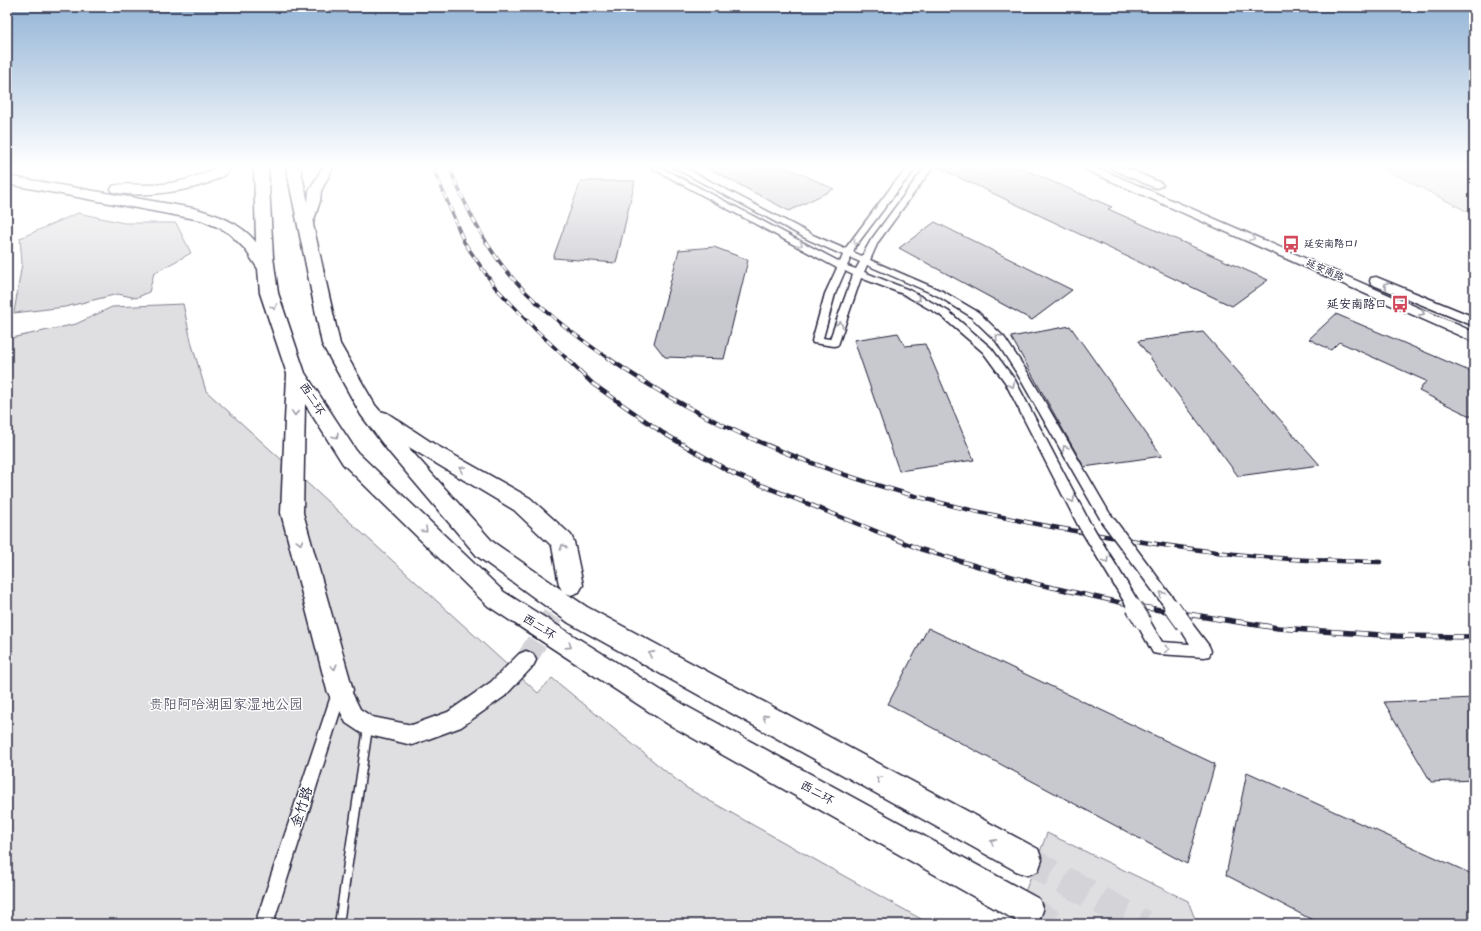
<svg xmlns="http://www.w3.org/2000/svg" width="1481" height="931" font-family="Kalam,'LXGW WenKai TC',sans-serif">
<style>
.green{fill:#dfdfe2;stroke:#80808e}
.building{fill:#c8c8cf;stroke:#22223b}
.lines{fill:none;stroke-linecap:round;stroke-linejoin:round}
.secondary-tunnel-far1{stroke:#d3d3d8;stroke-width:16;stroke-dasharray:16 8;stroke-linecap:butt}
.secondary-tunnel{stroke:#d3d3d8;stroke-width:21;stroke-dasharray:21 10;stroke-linecap:butt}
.highway-tunnel{stroke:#d3d3d8;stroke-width:28;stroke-dasharray:28 14;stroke-linecap:butt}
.lane-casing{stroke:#22223b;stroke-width:11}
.street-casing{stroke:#22223b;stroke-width:3}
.secondary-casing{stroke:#22223b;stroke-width:3}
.highway-casing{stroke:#22223b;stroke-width:3}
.lane{stroke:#fff;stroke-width:8}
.street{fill:#fff;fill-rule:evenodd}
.secondary{fill:#fff;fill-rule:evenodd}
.highway{fill:#fff;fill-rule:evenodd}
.rail-far2-casing{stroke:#22223b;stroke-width:3.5}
.rail-far1-casing{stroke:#22223b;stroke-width:4.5}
.rail-casing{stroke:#22223b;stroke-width:5.5}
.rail-far2{stroke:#fff;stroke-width:2.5;stroke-dasharray:7;stroke-linecap:butt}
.rail-far1{stroke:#fff;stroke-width:3;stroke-dasharray:9;stroke-linecap:butt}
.rail{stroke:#fff;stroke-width:4;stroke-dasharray:12;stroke-linecap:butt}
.street-bridge-far1-casing{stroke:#22223b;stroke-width:15;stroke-linecap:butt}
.street-bridge-casing{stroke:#22223b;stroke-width:18;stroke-linecap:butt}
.street-bridge-far1{stroke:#fff;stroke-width:12}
.street-bridge{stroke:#fff;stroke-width:16}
.oneway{stroke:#9c9ca7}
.labels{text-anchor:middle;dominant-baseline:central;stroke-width:3;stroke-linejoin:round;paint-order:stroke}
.far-poi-label{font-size:10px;fill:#22223b;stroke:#fff;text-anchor:start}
.far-street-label{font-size:10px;fill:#22223b;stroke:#fff}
.poi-label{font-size:12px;fill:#22223b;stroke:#fff;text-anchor:end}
.street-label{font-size:12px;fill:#22223b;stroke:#fff}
.near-park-label{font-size:14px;fill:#5b5b6d;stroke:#fff}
.near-street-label{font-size:14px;fill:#22223b;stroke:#fff}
</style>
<rect width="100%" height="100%" fill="#fff"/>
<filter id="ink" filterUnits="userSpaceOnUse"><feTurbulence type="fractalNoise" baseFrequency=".025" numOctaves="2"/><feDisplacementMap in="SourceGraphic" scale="8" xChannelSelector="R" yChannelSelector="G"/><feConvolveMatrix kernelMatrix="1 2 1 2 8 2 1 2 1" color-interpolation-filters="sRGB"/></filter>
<g filter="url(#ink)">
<g class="green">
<path d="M1376,167H1474V215L1383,168Z"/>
<path d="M78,213L124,223H176L191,253L154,273L149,292L136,298L118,294L65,307L14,313L22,263L20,238Z"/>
<path d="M183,304L192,345L206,391L538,693L552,678L685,787L930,924H7V339L76,324L112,307Z"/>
<path d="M1047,833L1188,901L1197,924H1013Z"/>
</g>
<g class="building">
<path d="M706,167H786L834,189L789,211Z"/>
<path d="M937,167H1018L1112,207L1108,209L1268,280L1232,306Z"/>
<path d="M581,181H635L616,263L553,258Z"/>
<path d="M935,222L1072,290L1032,320L899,248Z"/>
<path d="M714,247L748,260L724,359L665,357L654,343L679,250Z"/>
<path d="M1336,314L1474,373V418L1419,391L1426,381L1339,342L1331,350L1309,339Z"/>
<path d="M1070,326L1162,456L1084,467L1011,337Z"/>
<path d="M1203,332L1320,465L1238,476L1138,341Z"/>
<path d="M898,333L905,346L925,344L974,460L899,471L854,340Z"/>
<path d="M928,628L1215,764L1187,864L888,704Z"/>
<path d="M1474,698V780L1431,782L1384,702Z"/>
<path d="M1247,772L1474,875V924H1320L1226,875Z"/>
</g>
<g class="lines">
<path class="secondary-tunnel-far1" d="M557,608L565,595"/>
<path class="secondary-tunnel" d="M526,660L558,607"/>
<g class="highway-tunnel">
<path d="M1027,860L1144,924"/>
<path d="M1028,910L1053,924"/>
</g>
<g class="lane-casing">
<path id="lane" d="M339,924L368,728"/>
</g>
<g class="street-casing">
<g id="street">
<path d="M650,167H660L840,262L843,255L809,240L673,167H683L815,236L845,249L895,182L910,167H918L901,186L855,247L853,252L862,256L871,240L925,167H933L878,242L870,260L944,292L978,312L1004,337L1028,373L1110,514L1112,518L1110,522L1106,523L1102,522L1018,375L996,341L970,316L938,296L867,265L864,272L909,290L948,311L991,348L1015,380L1092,527L1091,531L1086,532L1081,531L1005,382L983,352L940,315L903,294L861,278L838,345L834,346L813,343L812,341L825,294L837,268ZM851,258L860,262L856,269L847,266ZM845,271L853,275L830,339L823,338L835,294Z"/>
<path d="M1143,616L1148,618L1162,642L1190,644L1178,625L1180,621L1185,619L1190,621L1209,646L1211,651L1209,656L1204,657L1158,654L1153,653L1136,622L1138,618Z"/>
<path d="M340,683L345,685L347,690L273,924H255L333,690L335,685Z"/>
</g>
</g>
<g class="secondary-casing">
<g id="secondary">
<path d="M323,167H333L321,191L320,201L312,226L310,229H302L300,226L308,201L309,191Z"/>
<path d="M1083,167H1096L1474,332V342L1084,169Z"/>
<path d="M1111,167H1124L1161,183L1163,185L1157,188L1153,187L1112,169Z"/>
<path d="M1376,277L1474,317V326L1371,284L1370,281L1371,278Z"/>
<path d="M526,651L533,654L536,660L533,666L505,696L461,727L412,745L361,733L346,723L330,690L333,683L340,681L347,683L360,709L372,717L412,725L448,712L491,682L519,654Z"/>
</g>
</g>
<g class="highway-casing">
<g id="highway">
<path d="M216,167H232C216,191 139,199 113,192L111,189L113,186C123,183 134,185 144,185C169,185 194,180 216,167Z"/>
<path d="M254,167H268L273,257L278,293L305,373L357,452L504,592L686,706L1039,899L1043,910L1039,921C1030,924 1026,924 1017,921L668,724L488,606L343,464L305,404L303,513L353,690L349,699L340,702L331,699L327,690L281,513L287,374L260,293L258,269L245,249L230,234L222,229L201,220L7,184V176L193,208C218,215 239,222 256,242Z"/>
<path d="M286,167H300L340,344L375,405L380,411L387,413L434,444L530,498L571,535L574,542L583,585L579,592L571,595L566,593L587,607L1038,849L1042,860L1038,871L1027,875L1016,871L569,623L477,556L389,452L361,415L322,344ZM407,446L514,510L552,546L559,585L562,590L493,542Z"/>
</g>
</g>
<use href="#lane" class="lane"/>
<use href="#street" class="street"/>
<use href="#secondary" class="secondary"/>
<use href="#highway" class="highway"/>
<g class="rail-far2-casing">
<g id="rail-far2">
<path d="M433,167L464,242L495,287L537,331L567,359"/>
<path d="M449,167C464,202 481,239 505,269C534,305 572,333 609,359"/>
</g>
</g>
<g class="rail-far1-casing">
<g id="rail-far1">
<path d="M566,358L593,384L663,433L734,474L920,549L1037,584L1145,608"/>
<path d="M608,358C756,461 929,508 1105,536C1166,546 1228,555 1291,559C1320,561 1350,561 1380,562"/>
</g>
</g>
<g class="rail-casing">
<path id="rail" d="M1141,607L1278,628L1396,636L1474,637"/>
</g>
<use href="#rail-far2" class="rail-far2"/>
<use href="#rail-far1" class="rail-far1"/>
<use href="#rail" class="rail"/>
<g class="street-bridge-far1-casing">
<g id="street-bridge-far1">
<path d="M1106,518L1173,608"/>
<path d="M1086,527L1135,608"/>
</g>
</g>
<g class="street-bridge-casing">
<g id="street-bridge">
<path d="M1134,607L1143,622"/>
<path d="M1172,607L1185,625"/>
</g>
</g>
<use href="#street-bridge-far1" class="street-bridge-far1"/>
<use href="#street-bridge" class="street-bridge"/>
</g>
<defs><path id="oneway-chevron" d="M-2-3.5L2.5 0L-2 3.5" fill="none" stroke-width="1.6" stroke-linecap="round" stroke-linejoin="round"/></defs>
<g class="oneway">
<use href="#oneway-chevron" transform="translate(1252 238) rotate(24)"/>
<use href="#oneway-chevron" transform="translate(856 242) rotate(127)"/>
<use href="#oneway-chevron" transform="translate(800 244) rotate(28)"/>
<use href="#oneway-chevron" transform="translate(1386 285) rotate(-157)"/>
<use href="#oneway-chevron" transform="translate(918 299) rotate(29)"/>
<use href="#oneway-chevron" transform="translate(274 307) rotate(72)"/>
<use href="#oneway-chevron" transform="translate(1422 313) rotate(24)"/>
<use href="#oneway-chevron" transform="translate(840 324) rotate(-71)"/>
<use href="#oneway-chevron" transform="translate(998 337) rotate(-133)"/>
<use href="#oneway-chevron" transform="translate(1012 385) rotate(62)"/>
<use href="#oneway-chevron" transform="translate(295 413) rotate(92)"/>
<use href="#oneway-chevron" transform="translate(336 436) rotate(57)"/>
<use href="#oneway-chevron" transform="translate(1065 448) rotate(-120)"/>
<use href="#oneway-chevron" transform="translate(462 469) rotate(-150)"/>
<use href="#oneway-chevron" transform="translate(1072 500) rotate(63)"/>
<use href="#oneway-chevron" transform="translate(425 530) rotate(44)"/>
<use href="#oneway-chevron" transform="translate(300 542) rotate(75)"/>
<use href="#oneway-chevron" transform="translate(563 547) rotate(-108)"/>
<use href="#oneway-chevron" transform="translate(1106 560) rotate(59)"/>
<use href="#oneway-chevron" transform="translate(1162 594) rotate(-126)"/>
<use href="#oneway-chevron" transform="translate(569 646) rotate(33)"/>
<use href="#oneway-chevron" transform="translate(1167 649) rotate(4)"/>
<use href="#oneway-chevron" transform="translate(651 654) rotate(-151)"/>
<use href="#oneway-chevron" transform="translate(334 667) rotate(75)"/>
<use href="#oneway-chevron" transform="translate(765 717) rotate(-151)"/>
<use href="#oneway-chevron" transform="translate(879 779) rotate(-151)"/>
<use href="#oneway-chevron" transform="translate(993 842) rotate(-151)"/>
</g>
</g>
<linearGradient id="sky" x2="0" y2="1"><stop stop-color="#93b4d6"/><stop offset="0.56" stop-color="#fff"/><stop offset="1" stop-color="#fff" stop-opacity="0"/></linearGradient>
<rect width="1481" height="297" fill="url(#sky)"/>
<defs>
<g id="bus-bare" transform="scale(1.38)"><path d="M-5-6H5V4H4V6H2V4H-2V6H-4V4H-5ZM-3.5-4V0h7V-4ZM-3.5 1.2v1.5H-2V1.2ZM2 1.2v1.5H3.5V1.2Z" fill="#d1495b" stroke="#fff" stroke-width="2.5" paint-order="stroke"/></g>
</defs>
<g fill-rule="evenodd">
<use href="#bus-bare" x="1291" y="244"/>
<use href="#bus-bare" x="1400" y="304"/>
</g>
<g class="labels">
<g class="far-poi-label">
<text x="1304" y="244">延安南路口1</text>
</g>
<g class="far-street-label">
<text transform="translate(1325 270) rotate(24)">延安南路</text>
</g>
<g class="poi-label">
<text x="1387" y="304">延安南路口</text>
</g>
<g class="street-label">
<text transform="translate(312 399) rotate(57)">西二环</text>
<text transform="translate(539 627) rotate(33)">西二环</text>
<text transform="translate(817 793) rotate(29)">西二环</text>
</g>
<g class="near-park-label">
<text x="226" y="705">贵阳阿哈湖国家湿地公园</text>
</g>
<g class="near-street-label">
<text transform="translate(302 807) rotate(-72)">金竹路</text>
</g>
</g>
<rect width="1481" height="931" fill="none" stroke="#fff" stroke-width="24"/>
<rect x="12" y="12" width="1457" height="907" fill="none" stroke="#22223b" stroke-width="1.5" filter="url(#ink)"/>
</svg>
